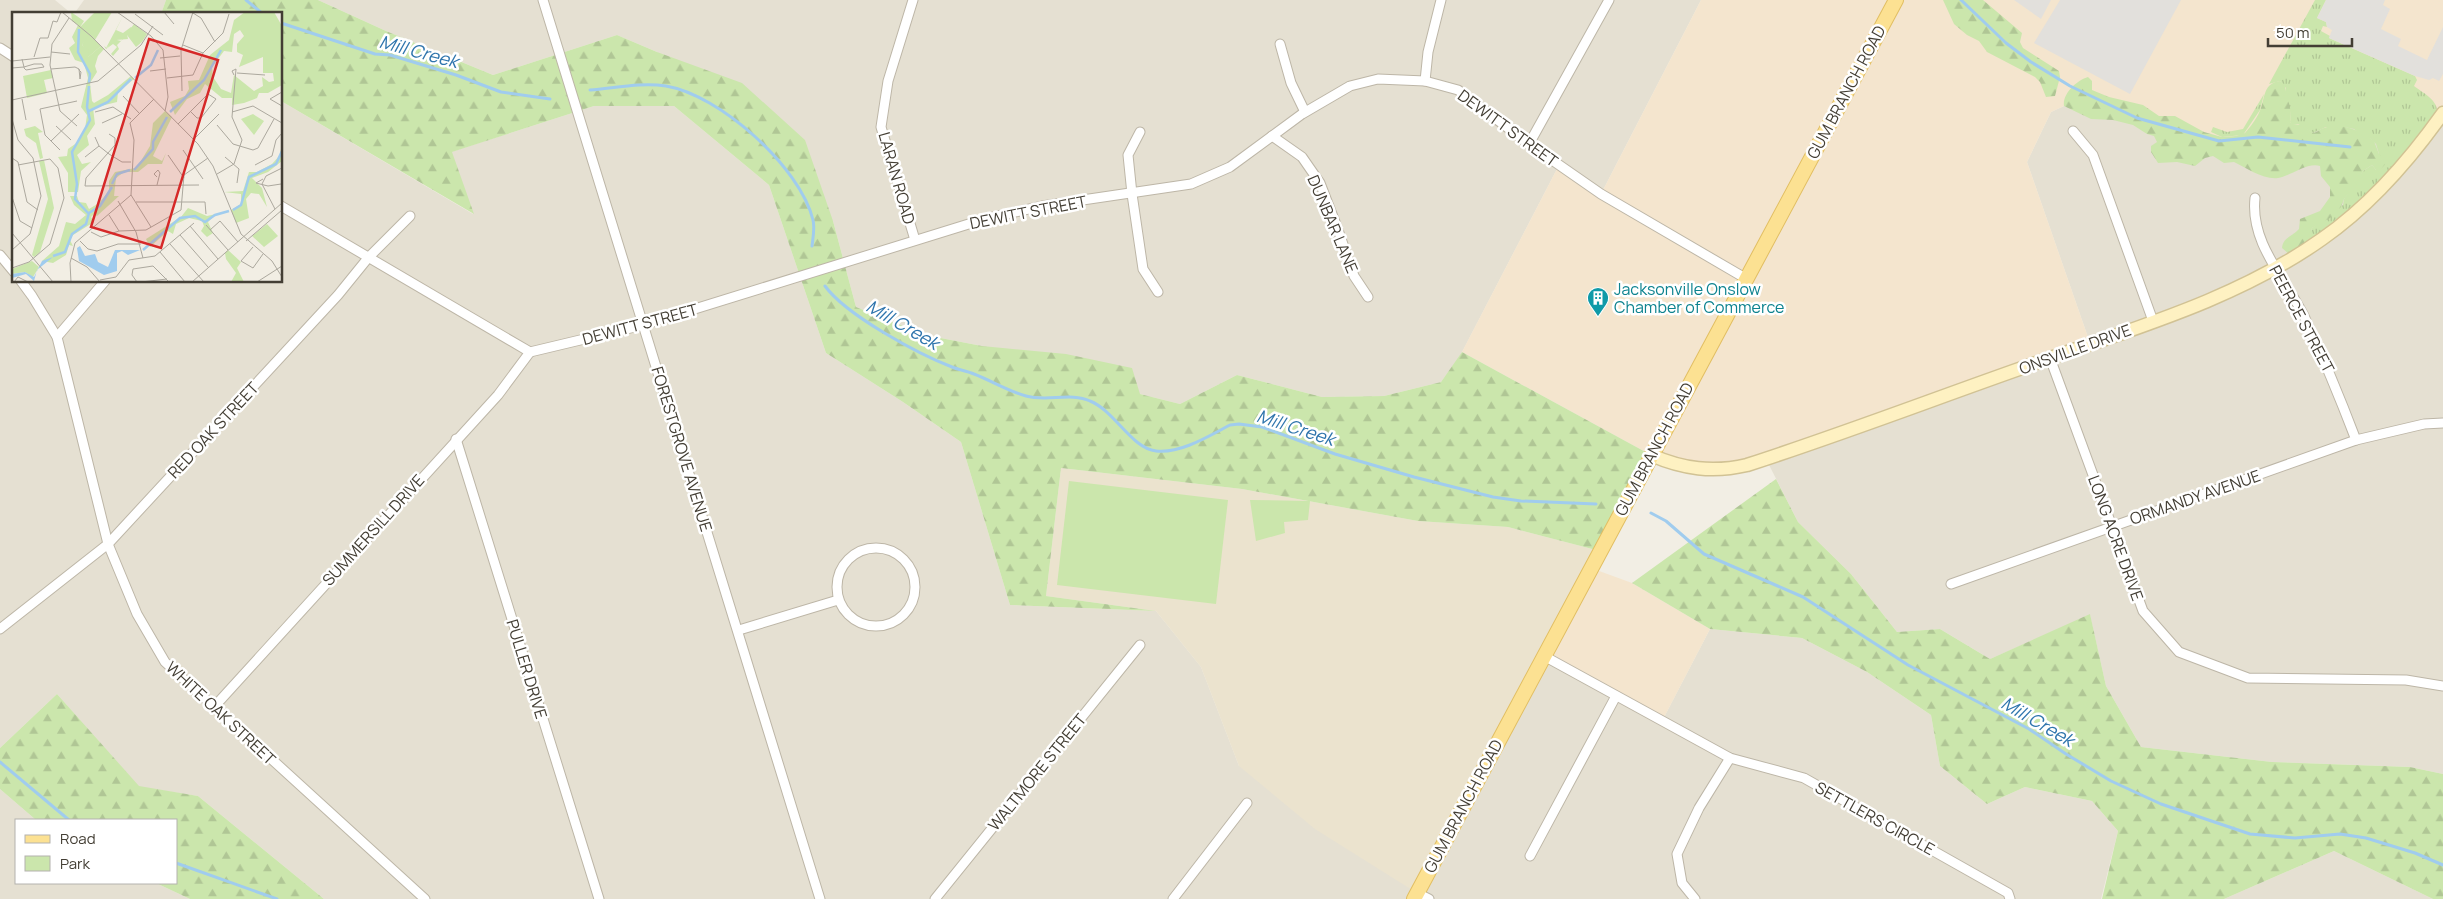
<svg xmlns="http://www.w3.org/2000/svg" width="2443" height="899" font-family="Manrope,sans-serif">
<style>
.residential{fill:#e5e0d2}
.commercial{fill:#f4e5ce}
.education{fill:#ebe3ce}
.grass{fill:url(#grass-tufts)}
.forest{fill:url(#forest-firs)}
.park{fill:#cbe6ac}
.parking{fill:#e2e0dc}
.lines{fill:none;stroke-linecap:round;stroke-linejoin:round}
.stream{stroke:#a0ccee;stroke-width:3}
.street-casing{stroke:#bdb6a7;stroke-width:11}
.secondary-casing{stroke:#d1c294;stroke-width:15}
.primary-casing{stroke:#e1be62;stroke-width:16}
.street{stroke:#fff;stroke-width:9}
.secondary{stroke:#fef1c2;stroke-width:12}
.primary{stroke:#fce192;stroke-width:14}
.labels{text-anchor:middle;dominant-baseline:central;stroke-width:5;stroke-linejoin:round;paint-order:stroke}
.street-label{font-size:16px;fill:#433e34;stroke:#fff}
.culture-label{font-size:16px;fill:#0d838f;stroke:#fff;text-anchor:start}
.water-label{font-size:18px;font-style:italic;fill:#2f75ad;stroke:#fff}
.inset-river{fill:none;stroke:#a0ccee;stroke-width:2.5}
.inset-road{fill:none;stroke:#aca89e;stroke-width:1}
.view{fill:#d62828;fill-opacity:0.15;stroke:#d62828;stroke-width:2.5}
.inset-edge{fill:none;stroke:#433e34;stroke-width:2.5}
</style>
<defs>
<pattern id="grass-tufts" width="24" height="20" patternUnits="userSpaceOnUse" patternTransform="scale(1.25)"><rect width="24" height="20" fill="#cbe6ac"/><path d="M3 7l-1-3M5 7V3M7 7l1-3M15 17l-1-3M17 17v-4M19 17l1-3" fill="none" stroke="#b0c695"/></pattern>
<pattern id="forest-firs" width="22" height="20" patternUnits="userSpaceOnUse" patternTransform="scale(1.25)"><rect width="22" height="20" fill="#cbe6ac"/><path d="M5 1l3.5 6h-7zM16 11l3.5 6h-7z" fill="#b0c695"/></pattern>
</defs>
<rect width="100%" height="100%" fill="#f2eee4"/>
<g class="residential">
<path d="M0,0H55L72,14H14V281H281V101L473,214L451,152L594,106H674L769,185L826,353L903,402L961,442L1010,605L1156,611L1201,667L1239,766L1544,656L1660,725L1710,629L1802,638L1867,672L1931,715L1940,766L1987,804L2025,787L2092,801L2118,831L2101,899H324L198,796L139,787L57,694L0,748Z"/>
<path d="M84,0H166L161,14H74Z"/>
<path d="M318,0H1701L1601,194L1559,165L1459,358L1441,382L1384,396L1322,397L1237,375L1180,404L1140,394L982,346L925,335L856,307L833,221L657,52L617,35L493,75L386,31Z"/>
<path d="M2077,100L2443,113V774L2410,767L2272,762L2141,747L2106,686L2090,615L1990,659L1940,629L1897,632L1851,574L1798,522L1766,459L2090,343L2027,162L2051,112Z"/>
<path d="M0,789L36,820H16V883H156L190,899H0Z"/>
<path d="M2334,851L2433,899H2224Z"/>
</g>
<g class="commercial">
<path d="M1701,0H2443V113L2184,146L2077,100L2051,112L2027,162L2090,343L1734,468L1651,455L1462,352L1559,165L1601,194Z"/>
<path d="M1591,568L1632,583L1710,629L1660,725L1616,696L1544,656Z"/>
</g>
<path class="education" d="M1061,468L1242,489L1418,521L1508,527L1600,551L1417,893L1315,829L1239,766L1201,667L1156,611L1046,596Z"/>
<g class="grass">
<path d="M2315,0H2326L2317,18L2326,22L2327,27L2323,26L2321,31L2330,36L2329,38L2415,76L2417,80L2414,86C2423,93 2438,100 2437,112L2397,164L2344,216L2307,244L2312,228L2343,205L2344,199L2363,171L2372,165L2376,170L2379,154L2376,144L2371,139L2361,135L2354,129L2344,127H2326L2313,133L2298,124L2292,125L2290,122C2293,107 2283,99 2286,88L2280,81L2269,84Z"/>
<path d="M2264,94L2260,110L2243,135L2222,137L2211,132L2213,127L2227,132L2243,129Z"/>
</g>
<g class="forest">
<path d="M166,0H318L386,31L493,75L617,35L657,52L742,83L805,140L833,221L856,307L925,335L982,346L1066,354L1132,368L1140,394L1180,404L1237,375L1322,397L1384,396L1441,382L1462,352L1651,455L1600,551L1508,527L1418,521L1242,489L1061,468L1046,596L1156,611L1010,605L961,442L903,402L826,353L769,185L674,106H594L452,152L474,214L281,101V14H161Z"/>
<path d="M1943,0H1983L2022,33L2020,42L2023,48L2059,71L2060,77L2055,96L2046,97L2040,82L2035,77L1987,52L1979,41L1967,35L1954,24Z"/>
<path d="M2088,77L2092,81V90L2109,97L2143,105L2159,116H2175L2204,132L2222,137L2236,136L2245,133C2251,126 2258,117 2261,108C2265,96 2264,83 2280,81L2285,85C2286,98 2293,108 2290,122L2292,124L2302,125L2313,133C2318,132 2320,129 2324,128C2342,122 2361,131 2374,141L2379,154L2387,160C2385,166 2381,170 2376,170L2372,165L2363,171L2355,186L2344,199L2341,207L2330,218L2312,228L2309,241L2289,254L2282,248C2283,237 2293,236 2299,229L2300,219L2320,211L2330,197V187L2321,176L2320,166C2307,162 2291,176 2278,178C2264,180 2246,168 2234,162L2224,163L2213,156L2205,158L2195,166L2177,162L2158,163L2151,152V146L2157,142L2154,136L2147,134L2133,125L2113,120L2091,119L2064,106C2062,94 2077,80 2088,77Z"/>
<path d="M1776,479L1798,522L1851,574L1897,632L1940,629L1990,659L2090,614L2106,686L2141,747L2272,762L2410,767L2443,774V899H2433L2334,851L2224,899H2102L2118,831L2092,801L2025,787L1987,804L1940,766L1931,715L1867,672L1802,638L1710,629L1632,583Z"/>
<path d="M57,694L139,786L198,796L324,899H190L156,883H176V820H36L0,789V748Z"/>
</g>
<g class="park">
<path d="M1069,481L1228,500L1216,604L1057,585Z"/>
<path d="M1250,500L1310,501L1308,520L1284,522L1285,533L1256,541Z"/>
</g>
<g class="parking">
<path d="M2014,0H2051L2041,19Z"/>
<path d="M2060,0H2181L2130,94L2034,43Z"/>
<path d="M2326,0H2385L2383,5L2390,9L2381,29L2401,39L2398,46L2427,60L2443,27V74L2439,81L2433,78L2429,80L2415,76L2329,38L2332,30L2327,27L2326,22L2317,18Z"/>
</g>
<g class="lines">
<g class="stream">
<path d="M246,0L263,14"/>
<path d="M1961,0L2006,43L2031,62L2070,86L2137,118L2219,141L2258,137L2350,147"/>
<path d="M281,23L375,54L390,55L456,75L501,92L550,99"/>
<path d="M590,90C615,88 642,82 666,86C720,95 800,167 813,220C815,228 813,238 812,246"/>
<path d="M825,286C846,315 918,354 952,367C959,370 967,371 974,374C992,381 1008,391 1026,396C1047,402 1071,392 1090,401C1115,411 1131,448 1156,451C1180,454 1209,436 1230,425L1239,424L1262,427L1335,454L1414,477L1493,497L1521,501L1596,504"/>
<path d="M1651,513L1666,521L1704,554L1803,597L1908,665L2029,729L2066,754L2111,781L2161,804L2250,834L2295,838L2340,834L2366,838L2415,853L2443,865"/>
<path d="M0,762L69,820"/>
<path d="M176,863L277,899"/>
</g>
<g class="street-casing">
<g id="street">
<path d="M543,0L820,899"/>
<path d="M913,0L888,81L881,127L915,240"/>
<path d="M1280,44L1291,83L1305,112"/>
<path d="M0,48L14,57"/>
<path d="M1425,81L1428,52L1441,0"/>
<path d="M2073,131L2093,155L2153,321"/>
<path d="M1140,132L1128,155L1132,194L1143,269L1158,292"/>
<path d="M1272,136L1302,157L1320,183L1337,227L1354,276L1368,297"/>
<path d="M1529,144L1609,0"/>
<path d="M2255,198C2250,243 2285,278 2304,316C2323,357 2340,398 2356,440"/>
<path d="M281,206L530,352L643,325L988,218L1042,206L1191,184L1230,167L1302,114L1350,86L1378,79L1425,81L1458,90L1529,144L1601,194L1745,278"/>
<path d="M0,255L14,272"/>
<path d="M21,281L32,296L57,337L108,544L137,614L165,662L425,899"/>
<path d="M57,337L105,281"/>
<path d="M2050,358L2143,611L2179,652L2248,678L2406,680L2443,686"/>
<path d="M456,439L599,899"/>
<circle cx="876" cy="587" r="39"/>
<path d="M1951,584L2356,440L2424,424L2443,423"/>
<path d="M0,629L108,544L338,295L368,258L410,216"/>
<path d="M739,630L838,600"/>
<path d="M1544,656L1730,758L1804,778L2008,893L2010,899"/>
<path d="M214,707L498,395L530,352"/>
<path d="M1530,856L1616,696"/>
<path d="M1417,893L1429,899"/>
<path d="M935,899L1140,645"/>
<path d="M1173,899L1247,803"/>
<path d="M1695,899L1682,883L1677,854L1699,808L1730,758"/>
</g>
</g>
<g class="secondary-casing">
<path id="secondary" d="M1651,455C1683,469 1713,473 1747,465C1840,435 1931,400 2022,368C2124,331 2233,302 2322,239C2371,205 2409,161 2443,113"/>
</g>
<g class="primary-casing">
<path id="primary" d="M1414,899L1896,0"/>
</g>
<use href="#street" class="street"/>
<use href="#secondary" class="secondary"/>
<use href="#primary" class="primary"/>
</g>
<defs>
<g id="building-pin" transform="scale(1.125)"><path d="M0 17L-7.5 6A9.5 9.5 0 1 1 7.5 6Z" fill="#0f9aa8" stroke="#fff"/><path d="M-4-6H4V6H1V3H-1V6H-4ZM-2.5-4.3h1.7v1.8h-1.7ZM.8-4.3h1.7v1.8H.8ZM-2.5-1h1.7V.8h-1.7ZM.8-1h1.7V.8H.8Z" fill="#fff"/></g>
</defs>
<g fill-rule="evenodd">
<use href="#building-pin" x="1598" y="298"/>
</g>
<g class="labels">
<g class="street-label">
<text transform="translate(1846 92) rotate(-62)">GUM BRANCH ROAD</text>
<text transform="translate(1508 128) rotate(36)">DEWITT STREET</text>
<text transform="translate(897 178) rotate(74)">LARAN ROAD</text>
<text transform="translate(1028 212) rotate(-11)">DEWITT STREET</text>
<text transform="translate(1333 224) rotate(67)">DUNBAR LANE</text>
<text transform="translate(2302 319) rotate(62)">PEERCE STREET</text>
<text transform="translate(640 324) rotate(-15)">DEWITT STREET</text>
<text transform="translate(2075 349) rotate(-20)">ONSVILLE DRIVE</text>
<text transform="translate(213 430) rotate(-47)">RED OAK STREET</text>
<text transform="translate(682 449) rotate(73)">FORESTGROVE AVENUE</text>
<text transform="translate(1654 449) rotate(-62)">GUM BRANCH ROAD</text>
<text transform="translate(2195 497) rotate(-19)">ORMANDY AVENUE</text>
<text transform="translate(373 530) rotate(-48)">SUMMERSILL DRIVE</text>
<text transform="translate(2116 538) rotate(70)">LONG ACRE DRIVE</text>
<text transform="translate(527 669) rotate(73)">PULLER DRIVE</text>
<text transform="translate(221 713) rotate(43)">WHITE OAK STREET</text>
<text transform="translate(1037 772) rotate(-51)">WALTMORE STREET</text>
<text transform="translate(1463 806) rotate(-62)">GUM BRANCH ROAD</text>
<text transform="translate(1875 818) rotate(29)">SETTLERS CIRCLE</text>
</g>
<g class="culture-label">
<text x="1614" y="289">Jacksonville Onslow<tspan x="1614" dy="18">Chamber of Commerce</tspan></text>
</g>
<g class="water-label">
<text transform="translate(419 51) rotate(15)">Mill Creek</text>
<text transform="translate(903 324) rotate(30)">Mill Creek</text>
<text transform="translate(1296 427) rotate(18)">Mill Creek</text>
<text transform="translate(2038 721) rotate(30)">Mill Creek</text>
</g>
</g>
<g transform="translate(12 12)">
<rect width="270" height="270" fill="#f2eee4"/>
<path d="M83,0H100L83,28L89,34L75,46L76,39L70,33L74,24L68,15ZM122,12L135,22L130,30L124,35L115,23L105,33L107,37L101,44L99,42L105,35L101,32L94,37L92,34L95,36L106,22L105,28L109,29ZM39,58L41,66L32,68L35,81L15,86L11,64Z" fill="#cbe6ac"/>
<path d="M59,0L72,9L68,15L77,22L70,33L77,38L76,45L89,34L92,37L86,44L83,54L85,60L78,71L80,89L82,91L96,83L119,64L122,67L106,80L105,90L81,96L83,112L75,124L77,133L65,143L70,152L79,150L69,159L66,180H56V161L46,145L55,144L56,137L66,130L73,117L75,103L69,95L76,66L72,51L63,48L57,36L63,31L60,25L66,13L60,9ZM233,0H262L270,14V73L256,81H247L245,86L232,91L220,93V86H210L193,72L188,81L175,87L163,103L158,90L173,84L177,77L176,69L187,68L198,43L217,28L222,8ZM228,18L232,24L225,32V40L231,43L227,55L251,45V61H261L262,69L257,70L250,65L251,74L242,79L222,63L219,81L209,77L201,65L200,55L212,39L220,40L222,22ZM110,6L104,18L111,21L119,15L121,17L115,22L116,27L104,28L94,36ZM153,99L160,105L141,144L150,149L154,141L150,152H136L126,160H112L104,166L102,184H107L85,204L82,202L79,205L82,210L61,223L58,228L61,234L57,233L54,243L41,251L30,249L47,234L54,210L63,212L74,203L62,193L58,184H65L67,190L74,191L77,197L87,191L97,179V169L103,160L123,156L127,152L138,134L141,111ZM270,130V149L256,160L240,166L250,176L255,195L247,182L239,181L234,187L237,206L224,211L219,198L229,192V182L212,180L231,179L237,160H245L260,152L268,143ZM176,196L195,204L204,202L196,210L201,221L195,225L189,219L192,214L190,209L177,206L164,212L161,222L156,219L138,235L134,227L169,205ZM255,212L266,224L252,235L240,224ZM216,238L229,250L225,256L232,270H219L224,261L214,247L213,241Z" fill="#cbe6ac" fill-rule="evenodd"/>
<path d="M241,102L252,109L242,123L229,107ZM23,114L31,120L26,121L31,146L28,147L24,131L14,124L12,117ZM32,148L42,196L28,240L22,245L20,243L36,187L27,149ZM20,249L27,255L21,265L13,260L0,262V257Z" fill="#cbe6ac"/>
<path d="M68,234L73,244L83,242L86,250L96,255L103,238H128L116,243L110,239L105,241V259L92,263L67,249L65,236ZM41,245L25,258L22,269L14,262L0,266V262L13,260L22,265L30,249Z" fill="#a0ccee"/>
<path class="inset-river" d="M67,17L66,40L78,62L77,71M123,66L139,53L146,38M77,99L96,90L119,67M158,100L192,68L209,38M122,158L141,137V130L155,105M100,172L105,162L118,158M221,198L229,193L237,165L264,152L270,139M77,202L63,187L65,172L60,140L78,108L75,95L77,74M131,238L168,206L183,204L193,210L203,203L217,199M41,244L53,240L60,222L74,212L77,201L88,194L100,175"/>
<path class="inset-road" d="M50,0L79,24L186,132L201,154L229,222L260,249L270,265M105,0L139,24L151,38L156,85L153,99M152,0L162,12M181,1L189,6L203,30M123,2L151,23M57,6L40,32L38,53L48,99L65,114M171,33L191,41M39,40L58,42M22,45L28,26H36L41,9L45,10L49,0M148,46L168,44M0,49L38,45M0,56L12,55L22,52H30L32,55L14,58L12,56V55L10,47M39,57L63,55L67,57V58L69,60L68,67L67,57M138,59L154,57M225,61L253,63M155,66L181,63L191,41L211,21L217,2M170,79L169,38L181,0M270,80L258,87L270,94M111,84L127,101M10,87L14,108M0,88L86,69L129,33L141,14M83,100L101,95L119,107M220,100L241,94L270,111M0,107L6,128L21,146L29,184L18,222L0,238M90,111L110,102M166,112L196,82L204,87L189,106H185L179,100M205,113L221,132L241,138L246,136L262,107M44,114L59,128M97,122L103,126V133L74,166L73,174L187,173M83,125L87,134L97,142L110,150H119M182,127L207,102M39,129L67,102M48,138L33,123L28,97L65,89M171,138L191,167M156,143L172,166M73,145L87,134M213,145L227,157L225,171M0,146L6,150L15,190L26,198M243,153L260,144L264,128L270,121M205,162L222,152L230,128L220,105L224,57L220,59L222,63M251,167L244,171L256,174L269,172M145,173L148,161L146,158L142,162L145,165M119,183L139,215M0,185L8,209L20,216M106,189L124,220L131,246M124,190H193L194,202M263,197L250,172L254,164L270,156M97,203L107,219M194,213L216,238M178,214L206,247M198,218L208,209L226,230M79,220L89,225L107,219L134,218L169,198L172,163L196,146M0,221L41,270M168,223L196,255M68,229L76,237L85,239L106,232H129M234,229L270,198M158,232L192,270M241,235L229,249L241,256L251,242M148,240L173,270M59,246L75,255L88,270M0,256L17,250L38,232L52,186L46,156L38,147L6,153M88,268L104,265L117,248L143,244L182,211M2,270L6,265L16,270M59,270L58,251L63,231L119,183L122,128L118,111L142,87M125,270L120,263L121,257L141,254L157,270M129,270L155,267M180,270L270,191M245,270L270,254"/>
<path class="view" d="M137,27L206,48L149,236L79,215Z"/>
<rect width="270" height="270" class="inset-edge"/>
</g>
<rect x="15" y="819" width="162" height="65" fill="#ffffff" stroke="#b4b2ae"/>
<rect x="25" y="835" width="25" height="8" fill="#fce192" stroke="#b4b2ae"/>
<text x="60" y="844" font-size="15" fill="#433e34">Road</text>
<rect x="25" y="856" width="25" height="15" fill="#cbe6ac" stroke="#b4b2ae"/>
<text x="60" y="869" font-size="15" fill="#433e34">Park</text>
<path d="M2268 38v8h84v-8" fill="none" stroke="#433e34" stroke-width="2.5"/>
<text x="2276" y="38" font-size="15" fill="#433e34" stroke="#ffffff" stroke-width="4" paint-order="stroke">50 m</text>
</svg>
